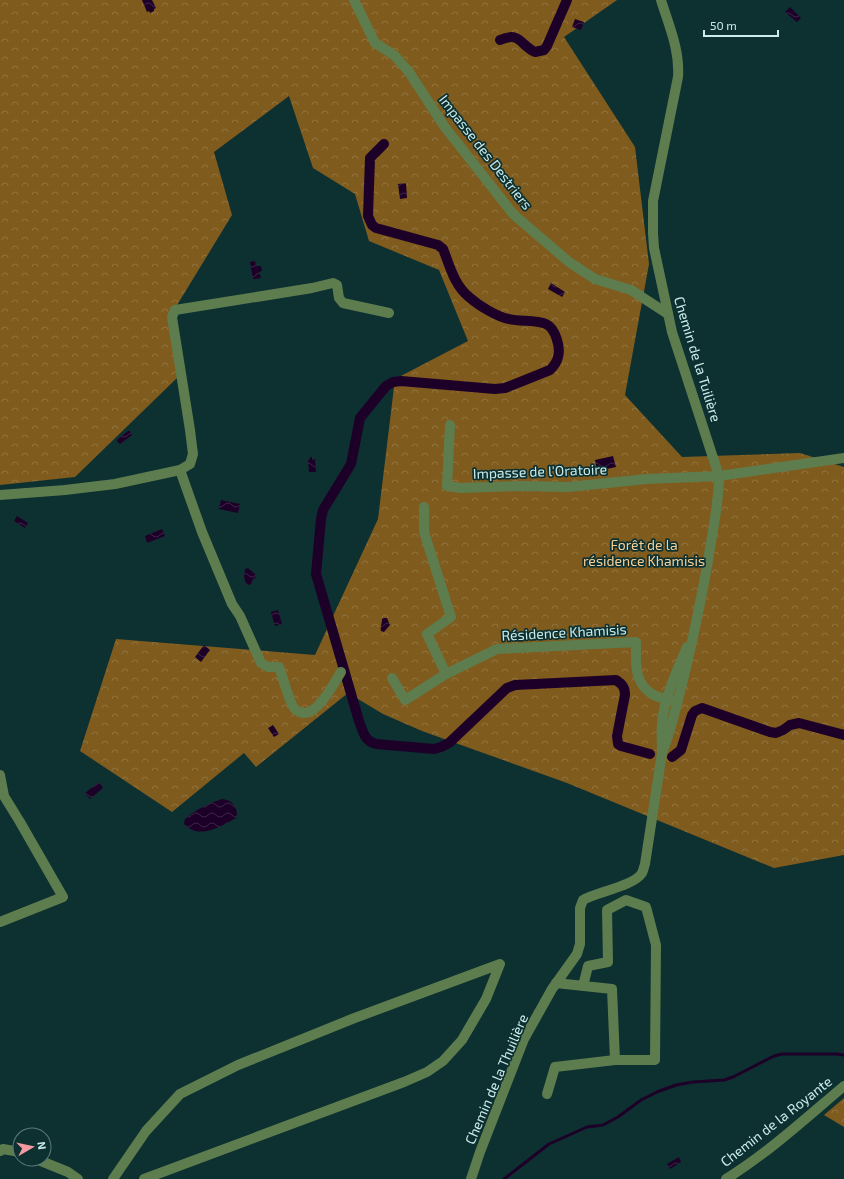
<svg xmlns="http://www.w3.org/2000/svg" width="844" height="1179" font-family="'Exo 2',sans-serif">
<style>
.forest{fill:url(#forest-crowns)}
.water{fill:url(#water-waves)}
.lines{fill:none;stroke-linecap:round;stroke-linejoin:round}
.stream{stroke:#1d0028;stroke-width:3}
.canal{stroke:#1d0028;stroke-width:10}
.minor{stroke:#5e7d4e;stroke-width:10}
.labels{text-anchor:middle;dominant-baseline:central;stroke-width:3.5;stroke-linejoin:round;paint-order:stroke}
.street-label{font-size:14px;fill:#ccecec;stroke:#0d3031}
.park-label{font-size:14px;fill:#f8d097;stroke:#0d3031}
</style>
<defs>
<pattern id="forest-crowns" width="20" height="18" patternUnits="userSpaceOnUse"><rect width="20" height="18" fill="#805b1e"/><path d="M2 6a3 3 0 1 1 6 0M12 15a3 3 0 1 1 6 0" fill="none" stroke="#91733f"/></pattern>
<pattern id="water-waves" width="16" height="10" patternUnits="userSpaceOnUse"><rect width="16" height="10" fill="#1d0028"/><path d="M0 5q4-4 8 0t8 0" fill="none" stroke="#3d2547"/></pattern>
</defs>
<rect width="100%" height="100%" fill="#0d3031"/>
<g class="forest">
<path d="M0,0H617L564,37L635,147L649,264L625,395L682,457L800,453L844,467V855L774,868L567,783L422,731L383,714L348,693L256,767L244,753L172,812L80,751L116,639L315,655L378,519L395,379L468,341L439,270L369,241L355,194L313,168L289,96L214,152L232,215L171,315L177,378L75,477L0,485Z"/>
<path d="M844,1098V1127L824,1115Z"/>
</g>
<g class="water">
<path d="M142,0H152L156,8L154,9V11L150,13L149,11L147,12Z"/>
<path d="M790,7L801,18L797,22L785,12Z"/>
<path d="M575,19L584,22L581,30L572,27Z"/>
<path d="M406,183L407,198L400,199L398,184Z"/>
<path d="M255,261L256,266H261L262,271L259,272L261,278L253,279L250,262Z"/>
<path d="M551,283L565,292L562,297L548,289Z"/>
<path d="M128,431H130L132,435L120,444L117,441L118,439Z"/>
<path d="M613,456L616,467L597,471L595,460Z"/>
<path d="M310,457H312V460L315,459L316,472H309L308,460L310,459Z"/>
<path d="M221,500L240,504L238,513L219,509Z"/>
<path d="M17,516L28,523L25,528L14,521Z"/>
<path d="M162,529L165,536L147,543L145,536Z"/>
<path d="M248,568L256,575L255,578L253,579L251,584L249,585L246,584L244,577L245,569Z"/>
<path d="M278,610L282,624L275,626L271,612Z"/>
<path d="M384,618H387L390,625L384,632L381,631C380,628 382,623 382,619Z"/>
<path d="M204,645L210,650L201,662L195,657Z"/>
<path d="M273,725L279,734L274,737L268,728Z"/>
<path d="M99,782L103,788L90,799L85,793Z"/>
<path d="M222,799C231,800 235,804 237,813L236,818C220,827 199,840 184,824L185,819C197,809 207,804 222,799Z"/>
<path d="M679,1157L681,1162L670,1169L667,1164Z"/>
</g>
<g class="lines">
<path class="stream" d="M504,1179L549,1144L587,1127L603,1125L618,1117L641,1100L657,1092L676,1085L693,1082L724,1080L733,1077L774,1056L782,1054H837L844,1055"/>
<g class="canal">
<path d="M500,40C520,31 520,45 535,52L544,50L547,46L567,0"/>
<path d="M384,144L370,158L368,216L372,225L376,228L438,245L443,249C450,266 454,285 469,297C478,305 497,317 509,319C521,322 535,319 546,324C555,328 561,347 558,357C557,362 554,366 550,370L505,388L495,389L401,381L393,382L386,386L360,418L351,464L323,510L321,519L316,574L359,721C363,731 364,741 376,744L434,749L441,747L449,743L507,688L515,685L616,680C622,684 625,687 625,695L617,736L618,744L621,746L650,754"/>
<path d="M672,757L681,750L692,715L695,711L702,708L770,732L776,733L783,730L790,725L799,723L844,735"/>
</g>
<g class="minor">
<path d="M354,0L375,43L394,55L409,72L444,126L513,214L569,262L595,279L631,290L668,314"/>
<path d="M450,425L447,486L461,488L520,486L568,487L647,479L719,476L844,458"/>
<path d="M180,470L202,532L232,604L240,616L261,663L268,667H279C282,675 290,704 294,708C312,728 334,683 341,672"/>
<path d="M0,495L65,490L115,484L180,470L190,464L193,454L190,430L172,317L175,310L312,288L333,283L337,285L339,298L343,303L389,313"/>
<path d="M424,507V532L451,617L427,634L446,674L497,649L636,642C636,661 633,682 652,694C658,698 667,699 673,701"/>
<path d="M392,678L405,700L446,674"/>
<path d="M662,751C662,742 661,733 662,723C664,699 677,670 687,647"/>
<path d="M0,775L4,796L20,822L63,897L0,922"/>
<path d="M556,983L612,989L615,1060H655L656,945L646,907L626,900L607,910L608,962L588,966L583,986"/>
<path d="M547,1094L555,1067L615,1060"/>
<path d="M0,1151L3,1149L20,1152"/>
<path d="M36,1159L68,1172L78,1179"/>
<path d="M113,1179L146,1131L180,1094L238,1065L352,1019L500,964L486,999L462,1040L443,1061L427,1072L404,1082L144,1179"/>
<path d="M471,1179L480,1152L524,1039L552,989L577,954L580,944V908L583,900C597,892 634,886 642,873C643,871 644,867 645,864L662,753C670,733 675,712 680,692C691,649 700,605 708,561C712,533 719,505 719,476L672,332L654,248L653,233V201L678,77C680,50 669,26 661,0"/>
<path d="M726,1179C768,1153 806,1118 844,1086"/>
</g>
</g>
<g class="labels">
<g class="street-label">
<text transform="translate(486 152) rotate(52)">Impasse des Destriers</text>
<text transform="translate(698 359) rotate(73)">Chemin de la Tuilière</text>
<text transform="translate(540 471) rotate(-2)">Impasse de l'Oratoire</text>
<text transform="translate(564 632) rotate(-3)">Résidence Khamisis</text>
<text transform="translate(496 1079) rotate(-67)">Chemin de la Thuilière</text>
<text transform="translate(776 1121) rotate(-38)">Chemin de la Royante</text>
</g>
<g class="park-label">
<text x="644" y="544">Forêt de la<tspan x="644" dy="16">résidence Khamisis</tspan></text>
</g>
</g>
<g transform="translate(32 1147) rotate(81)"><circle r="19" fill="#0d3031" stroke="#597b7c"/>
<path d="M0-3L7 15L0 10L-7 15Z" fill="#f49aa0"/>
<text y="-6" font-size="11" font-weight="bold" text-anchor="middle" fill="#ccecec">N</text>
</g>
<path d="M704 30v6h74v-6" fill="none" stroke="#ccecec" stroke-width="2"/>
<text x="710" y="30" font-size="12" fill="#ccecec" stroke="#0d3031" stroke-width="3" paint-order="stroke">50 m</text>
</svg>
